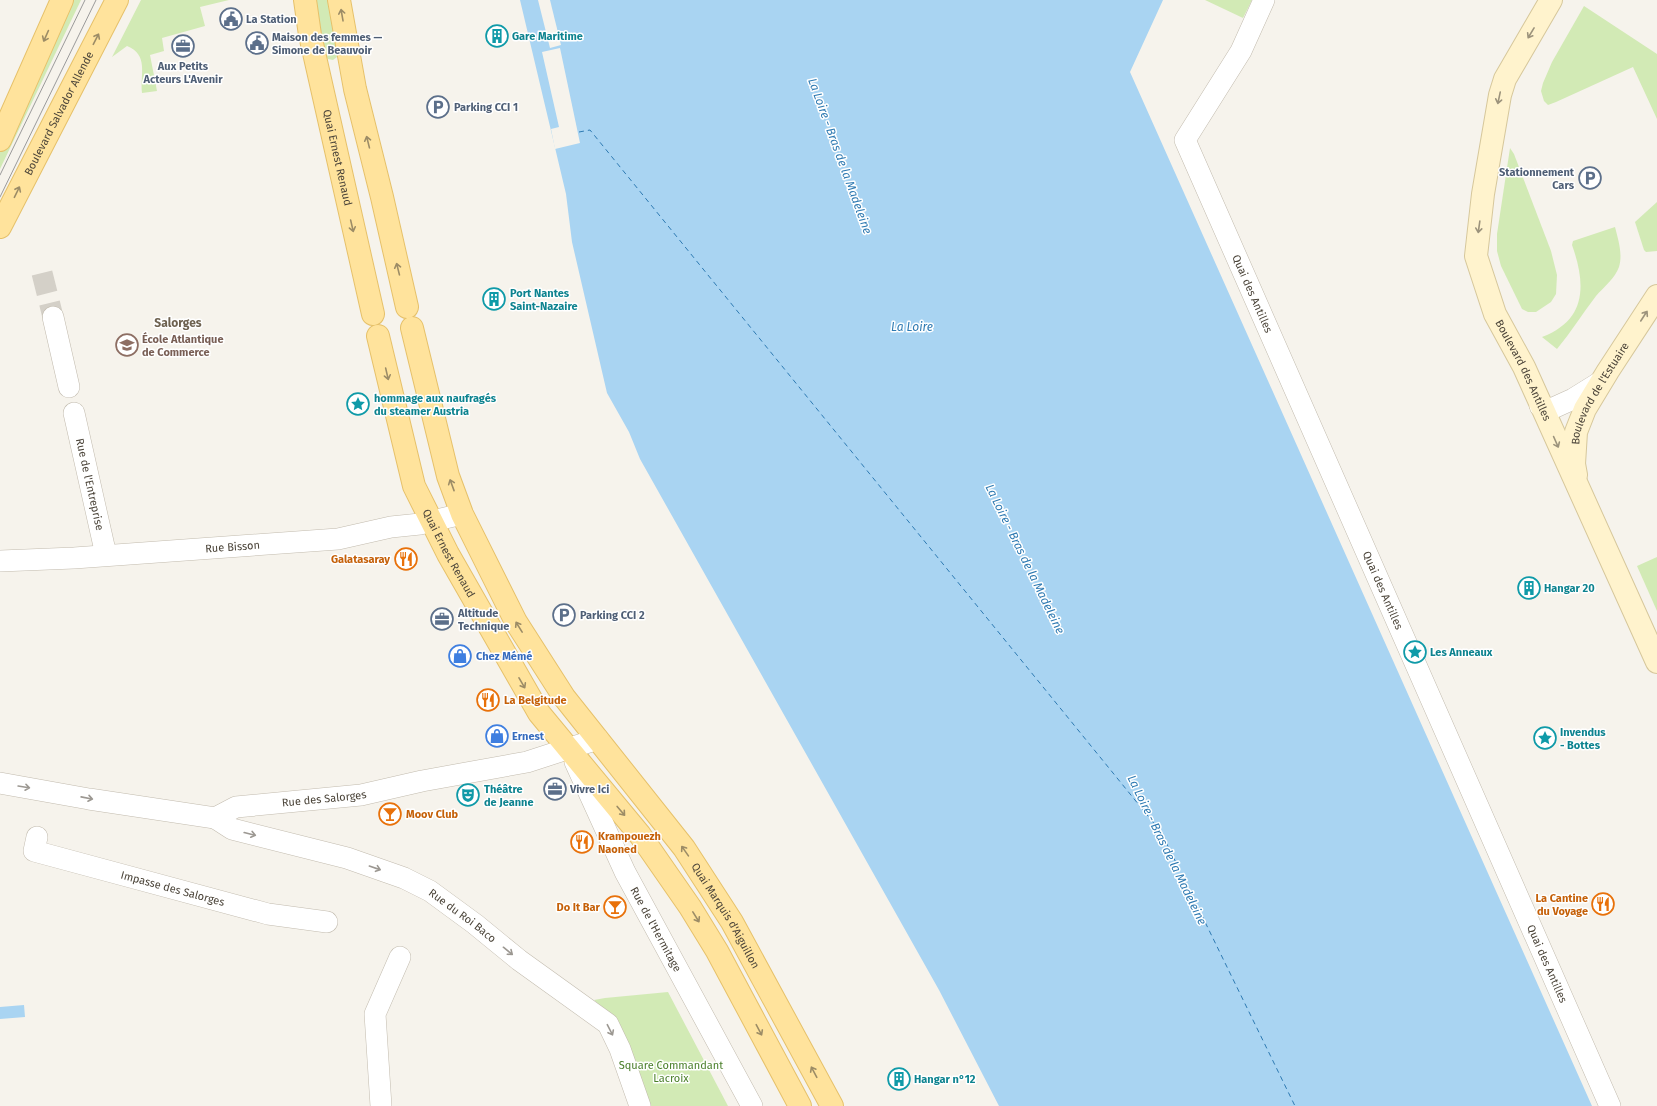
<svg xmlns="http://www.w3.org/2000/svg" width="1657" height="1106" font-family="'Fira Sans',sans-serif">
<style>
.green{fill:#d2eab5}
.water{fill:#a9d4f2}
.pier{fill:#f6f3ec}
.lines{fill:none;stroke-linecap:round;stroke-linejoin:round}
.ferry{stroke:#2e7ab2;stroke-width:1;stroke-dasharray:5 4;stroke-linecap:butt}
.street-tunnel{stroke:#d4d0c8;stroke-width:21;stroke-dasharray:21 10;stroke-linecap:butt}
.street-casing{stroke:#c2bbae;stroke-width:22}
.secondary-casing{stroke:#d6c79b;stroke-width:24}
.primary-casing{stroke:#e6c16a;stroke-width:24}
.street{stroke:#fff;stroke-width:21}
.secondary{stroke:#fff3cd;stroke-width:22}
.primary{stroke:#ffe39c;stroke-width:22}
.tram{stroke:#9a9a9a;stroke-width:1}
.oneway{stroke:#9c8c66}
.oneway2{stroke:#9c937c}
.oneway3{stroke:#9c9892}
.labels{text-anchor:middle;dominant-baseline:central;stroke-width:3;stroke-linejoin:round;paint-order:stroke}
.service-label{font-size:11px;font-weight:bold;fill:#4e5e75;stroke:#fff;text-anchor:start}
.culture-label{font-size:11px;font-weight:bold;fill:#0d838f;stroke:#fff;text-anchor:start}
.street-label{font-size:11px;fill:#4b4439;stroke:#fff}
.education-label{font-size:11px;font-weight:bold;fill:#785e54;stroke:#fff;text-anchor:start}
.food-label{font-size:11px;font-weight:bold;fill:#c56008;stroke:#fff;text-anchor:end}
.shop-label{font-size:11px;font-weight:bold;fill:#366cbe;stroke:#fff;text-anchor:start}
.park-label{font-size:11px;fill:#4a7f2a;stroke:#fff}
.water-label{font-size:12px;font-style:italic;fill:#2e7ab2;stroke:#fff}
.neighbourhood-label{font-size:12px;font-weight:bold;fill:#6e6250;stroke:#fff}
</style>
<rect width="100%" height="100%" fill="#f6f3ec"/>
<g class="green">
<path d="M69,0H81L0,169V149Z"/>
<path d="M141,0H229L200,7L205,26L162,38L164,51L150,55L157,91L142,93C140,74 149,55 127,46L112,57Z"/>
<path d="M316,0H329L338,53L337,57L333,60L328,59L325,55Z"/>
<path d="M1205,0H1252L1243,18Z"/>
<path d="M1584,6L1657,54V119L1633,67L1556,102L1548,105L1544,101L1541,91L1543,83L1552,62Z"/>
<path d="M1510,148L1514,154L1551,251L1557,275L1556,294L1551,302L1536,312H1528L1522,309L1501,266L1497,251V234Z"/>
<path d="M1657,202V251L1646,252L1644,250L1635,222Z"/>
<path d="M1615,227C1618,239 1623,254 1619,267C1615,278 1604,287 1596,296C1583,313 1571,332 1557,349L1542,337C1587,320 1586,284 1572,245L1573,241Z"/>
<path d="M1657,557V611L1637,566Z"/>
<path d="M668,992L728,1106H646L615,1019L594,1000L605,998Z"/>
</g>
<g class="water">
<path d="M520,0H1163L1130,72L1592,1106H999L939,990L640,459L629,432L607,393L572,242L566,194Z"/>
<path d="M24,1005L25,1017L0,1019V1007Z"/>
</g>
<g class="pier">
<path d="M538,0H550L561,45L550,48Z"/>
<path d="M560,48L580,143L555,149L551,129L559,127L542,52Z"/>
</g>
<g class="lines">
<path class="ferry" d="M579,132L590,130L1161,832L1295,1106"/>
<path class="street-tunnel" d="M42,273L53,317"/>
<g class="street-casing">
<g id="street">
<path id="s1" d="M1264,0L1241,51L1185,140L1610,1106"/>
<path d="M53,317L69,387"/>
<path d="M1540,406L1551,409L1573,399L1602,381"/>
<path id="s2" d="M74,413L106,555"/>
<path id="s3" d="M0,561L74,558L338,539L391,527L420,524L462,514"/>
<path id="s4" d="M575,762L625,872L752,1106"/>
<path id="s5" d="M0,783L89,799L215,818L236,807L361,795L422,781L527,762L598,739"/>
<path id="s6" d="M215,818L232,829L347,858L404,878L430,891L475,924L519,960L608,1024L620,1049L640,1106"/>
<path id="s7" d="M37,837L34,851L268,914L327,922"/>
<path d="M381,1106L375,1014L400,957"/>
</g>
</g>
<g class="secondary-casing">
<g id="secondary">
<path id="s8" d="M1551,0L1505,79L1500,95L1483,194L1476,256L1495,314L1524,367L1657,662"/>
<path id="s9" d="M1576,475L1574,464L1576,432L1585,409L1608,371L1657,296"/>
</g>
</g>
<g class="primary-casing">
<g id="primary">
<path id="s10" d="M305,0L310,35L373,314"/>
<path d="M339,0L355,89L382,197L407,307"/>
<path d="M0,140L62,0"/>
<path id="s11" d="M0,227L117,0"/>
<path id="s12" d="M412,328L448,476L462,514L516,622L564,697L684,848L732,922L832,1106"/>
<path id="s13" d="M378,336L414,486L448,554L539,713L640,835L690,907L717,951L800,1106"/>
</g>
</g>
<use href="#street" class="street"/>
<use href="#secondary" class="secondary"/>
<use href="#primary" class="primary"/>
<g class="tram">
<path d="M0,175L85,0"/>
<path d="M0,197L96,0"/>
</g>
</g>
<defs><path id="oneway-shaft" d="M-6 0H5M1.5-3L5.5 0L1.5 3" fill="none" stroke-width="1.6" stroke-linecap="round" stroke-linejoin="round"/></defs>
<g class="oneway">
<use href="#oneway-shaft" transform="translate(342 15) rotate(-100)"/>
<use href="#oneway-shaft" transform="translate(46 36) rotate(114)"/>
<use href="#oneway-shaft" transform="translate(96 39) rotate(-63)"/>
<use href="#oneway-shaft" transform="translate(368 142) rotate(-104)"/>
<use href="#oneway-shaft" transform="translate(17 192) rotate(-64)"/>
<use href="#oneway-shaft" transform="translate(352 226) rotate(77)"/>
<use href="#oneway-shaft" transform="translate(398 269) rotate(-104)"/>
<use href="#oneway-shaft" transform="translate(387 374) rotate(77)"/>
<use href="#oneway-shaft" transform="translate(452 485) rotate(-110)"/>
<use href="#oneway-shaft" transform="translate(519 627) rotate(-122)"/>
<use href="#oneway-shaft" transform="translate(522 683) rotate(60)"/>
<use href="#oneway-shaft" transform="translate(621 811) rotate(50)"/>
<use href="#oneway-shaft" transform="translate(685 851) rotate(-125)"/>
<use href="#oneway-shaft" transform="translate(696 917) rotate(58)"/>
<use href="#oneway-shaft" transform="translate(759 1030) rotate(62)"/>
<use href="#oneway-shaft" transform="translate(814 1072) rotate(-118)"/>
</g>
<g class="oneway2">
<use href="#oneway-shaft" transform="translate(1531 33) rotate(121)"/>
<use href="#oneway-shaft" transform="translate(1499 98) rotate(102)"/>
<use href="#oneway-shaft" transform="translate(1479 227) rotate(98)"/>
<use href="#oneway-shaft" transform="translate(1644 316) rotate(-57)"/>
<use href="#oneway-shaft" transform="translate(1556 442) rotate(66)"/>
</g>
<g class="oneway3">
<use href="#oneway-shaft" transform="translate(24 787) rotate(9)"/>
<use href="#oneway-shaft" transform="translate(87 798) rotate(11)"/>
<use href="#oneway-shaft" transform="translate(250 834) rotate(14)"/>
<use href="#oneway-shaft" transform="translate(375 868) rotate(19)"/>
<use href="#oneway-shaft" transform="translate(508 951) rotate(39)"/>
<use href="#oneway-shaft" transform="translate(610 1030) rotate(63)"/>
</g>
<defs>
<g id="civic-ring" transform="scale(1.15)"><circle r="9.5" fill="#fff" stroke="#5c6f8a" stroke-width="1.5"/><path d="M-.6-6.5H3V-4.5H.6V-3L4-1V1h2V6H-6V1h2V-1L-.6-3ZM-1.2 2.5V6h2.4V2.5Z" fill="#5c6f8a"/></g>
<g id="building-ring" transform="scale(1.15)"><circle r="9.5" fill="#fff" stroke="#0f9aa8" stroke-width="1.5"/><path d="M-4-6H4V6H1V3H-1V6H-4ZM-2.5-4.3h1.7v1.8h-1.7ZM.8-4.3h1.7v1.8H.8ZM-2.5-1h1.7V.8h-1.7ZM.8-1h1.7V.8H.8Z" fill="#0f9aa8"/></g>
<g id="office-ring" transform="scale(1.15)"><circle r="9.5" fill="#fff" stroke="#5c6f8a" stroke-width="1.5"/><path d="M-6-3h4V-5.5h4V-3h4V5H-6ZM-1-4.5V-3h2v-1.5ZM-6 0V1H6V0Z" fill="#5c6f8a"/></g>
<g id="parking-ring" transform="scale(1.15)"><circle r="9.5" fill="#fff" stroke="#5c6f8a" stroke-width="1.5"/><path d="M-3.5-5.5H1a3.5 3.5 0 0 1 0 7H-1V5.5H-3.5ZM-1-3.4V-.6H.8a1.4 1.4 0 0 0 0-2.8Z" fill="#5c6f8a"/></g>
<g id="university-ring" transform="scale(1.15)"><circle r="9.5" fill="#fff" stroke="#8d6e63" stroke-width="1.5"/><path d="M0-5L7-2L0 1L-7-2ZM-4 1L0 2.5L4 1V4Q0 6-4 4Z" fill="#8d6e63"/></g>
<g id="sight-ring" transform="scale(1.15)"><circle r="9.5" fill="#fff" stroke="#0f9aa8" stroke-width="1.5"/><path d="M0-6L1.8-2.2L6-1.7L2.9 1.2L3.7 5.4L0 3.3L-3.7 5.4L-2.9 1.2L-6-1.7L-1.8-2.2Z" fill="#0f9aa8"/></g>
<g id="restaurant-ring" transform="scale(1.15)"><circle r="9.5" fill="#fff" stroke="#e8710a" stroke-width="1.5"/><path d="M-5-6h1v4h1v-4h1v4h1v-4h1v5L-1.5 .5V6h-2V.5L-5-1ZM5-6V6H3V1.5H1.5Q1.5-4 5-6Z" fill="#e8710a"/></g>
<g id="shop-ring" transform="scale(1.15)"><circle r="9.5" fill="#fff" stroke="#3f7fe0" stroke-width="1.5"/><path d="M-5-2.5h2.3a2.7 3.5 0 0 1 5.4 0H5L5.5 6h-11ZM-1.5-2.5h3a1.5 2.3 0 0 0-3 0Z" fill="#3f7fe0"/></g>
<g id="theatre-ring" transform="scale(1.15)"><circle r="9.5" fill="#fff" stroke="#0f9aa8" stroke-width="1.5"/><path d="M-5-5.5Q0-4 5-5.5V0Q5 5 0 6Q-5 5-5 0ZM-3.3-2.5H-1v1.5H-3.3ZM1-2.5H3.3v1.5H1ZM-2.8 1Q0 5.5 2.8 1Z" fill="#0f9aa8"/></g>
<g id="bar-ring" transform="scale(1.15)"><circle r="9.5" fill="#fff" stroke="#e8710a" stroke-width="1.5"/><path d="M-6-5H6L.8 .8V4.5H3.5V6h-7V4.5H-.8V.8Z" fill="#e8710a"/></g>
</defs>
<g fill-rule="evenodd">
<use href="#civic-ring" x="231" y="19"/>
<use href="#building-ring" x="497" y="36"/>
<use href="#civic-ring" x="257" y="43"/>
<use href="#office-ring" x="183" y="46"/>
<use href="#parking-ring" x="438" y="107"/>
<use href="#parking-ring" x="1590" y="178"/>
<use href="#building-ring" x="494" y="299"/>
<use href="#university-ring" x="127" y="345"/>
<use href="#sight-ring" x="358" y="404"/>
<use href="#restaurant-ring" x="406" y="559"/>
<use href="#building-ring" x="1529" y="588"/>
<use href="#parking-ring" x="564" y="615"/>
<use href="#office-ring" x="442" y="619"/>
<use href="#sight-ring" x="1415" y="652"/>
<use href="#shop-ring" x="460" y="656"/>
<use href="#restaurant-ring" x="488" y="700"/>
<use href="#shop-ring" x="497" y="736"/>
<use href="#sight-ring" x="1545" y="738"/>
<use href="#office-ring" x="555" y="789"/>
<use href="#theatre-ring" x="468" y="795"/>
<use href="#bar-ring" x="390" y="814"/>
<use href="#restaurant-ring" x="582" y="842"/>
<use href="#restaurant-ring" x="1603" y="904"/>
<use href="#bar-ring" x="615" y="907"/>
<use href="#building-ring" x="899" y="1079"/>
</g>
<g class="labels">
<g class="service-label">
<text x="246" y="19">La Station</text>
<text x="272" y="37">Maison des femmes —<tspan x="272" dy="13">Simone de Beauvoir</tspan></text>
<text x="183" y="66" text-anchor="middle">Aux Petits<tspan x="183" dy="13">Acteurs L'Avenir</tspan></text>
<text x="454" y="107">Parking CCI 1</text>
<text x="1574" y="172" text-anchor="end">Stationnement<tspan x="1574" dy="13">Cars</tspan></text>
<text x="458" y="613">Altitude<tspan x="458" dy="13">Technique</tspan></text>
<text x="580" y="615">Parking CCI 2</text>
<text x="570" y="789">Vivre Ici</text>
</g>
<g class="culture-label">
<text x="512" y="36">Gare Maritime</text>
<text x="510" y="293">Port Nantes<tspan x="510" dy="13">Saint-Nazaire</tspan></text>
<text x="374" y="398">hommage aux naufragés<tspan x="374" dy="13">du steamer Austria</tspan></text>
<text x="1544" y="588">Hangar 20</text>
<text x="1430" y="652">Les Anneaux</text>
<text x="1560" y="732">Invendus<tspan x="1560" dy="13">- Bottes</tspan></text>
<text x="484" y="789">Théâtre<tspan x="484" dy="13">de Jeanne</tspan></text>
<text x="914" y="1079">Hangar n°12</text>
</g>
<g class="street-label">
<text stroke="none"><textPath href="#s11" startOffset="128">Boulevard Salvador Allende</textPath></text>
<text stroke="none"><textPath href="#s10" startOffset="161">Quai Ernest Renaud</textPath></text>
<text stroke="none"><textPath href="#s1" startOffset="329">Quai des Antilles</textPath></text>
<text stroke="none"><textPath href="#s8" startOffset="395">Boulevard des Antilles</textPath></text>
<text stroke="none"><textPath href="#s9" startOffset="88">Boulevard de l'Estuaire</textPath></text>
<text stroke="none"><textPath href="#s2" startOffset="73">Rue de l'Entreprise</textPath></text>
<text stroke="none"><textPath href="#s3" startOffset="233">Rue Bisson</textPath></text>
<text stroke="none"><textPath href="#s13" startOffset="230">Quai Ernest Renaud</textPath></text>
<text stroke="none"><textPath href="#s1" startOffset="653">Quai des Antilles</textPath></text>
<text stroke="none"><textPath href="#s5" startOffset="330">Rue des Salorges</textPath></text>
<text stroke="none"><textPath href="#s7" startOffset="158">Impasse des Salorges</textPath></text>
<text stroke="none"><textPath href="#s6" startOffset="269">Rue du Roi Baco</textPath></text>
<text stroke="none"><textPath href="#s12" startOffset="675">Quai Marquis d'Aiguillon</textPath></text>
<text stroke="none"><textPath href="#s4" startOffset="186">Rue de l'Hermitage</textPath></text>
<text stroke="none"><textPath href="#s1" startOffset="1061">Quai des Antilles</textPath></text>
</g>
<g class="education-label">
<text x="142" y="339">École Atlantique<tspan x="142" dy="13">de Commerce</tspan></text>
</g>
<g class="food-label">
<text x="390" y="559">Galatasaray</text>
<text x="504" y="700" text-anchor="start">La Belgitude</text>
<text x="406" y="814" text-anchor="start">Moov Club</text>
<text x="598" y="836" text-anchor="start">Krampouezh<tspan x="598" dy="13">Naoned</tspan></text>
<text x="1588" y="898">La Cantine<tspan x="1588" dy="13">du Voyage</tspan></text>
<text x="600" y="907">Do It Bar</text>
</g>
<g class="shop-label">
<text x="476" y="656">Chez Mémé</text>
<text x="512" y="736">Ernest</text>
</g>
<g class="park-label">
<text x="671" y="1065">Square Commandant<tspan x="671" dy="13">Lacroix</tspan></text>
</g>
<g class="water-label">
<text transform="translate(840 156) rotate(70)">La Loire - Bras de la Madeleine</text>
<text x="912" y="327">La Loire</text>
<text transform="translate(1025 559) rotate(64)">La Loire - Bras de la Madeleine</text>
<text transform="translate(1167 850) rotate(64)">La Loire - Bras de la Madeleine</text>
</g>
<g class="neighbourhood-label">
<text x="178" y="323">Salorges</text>
</g>
</g>
</svg>
